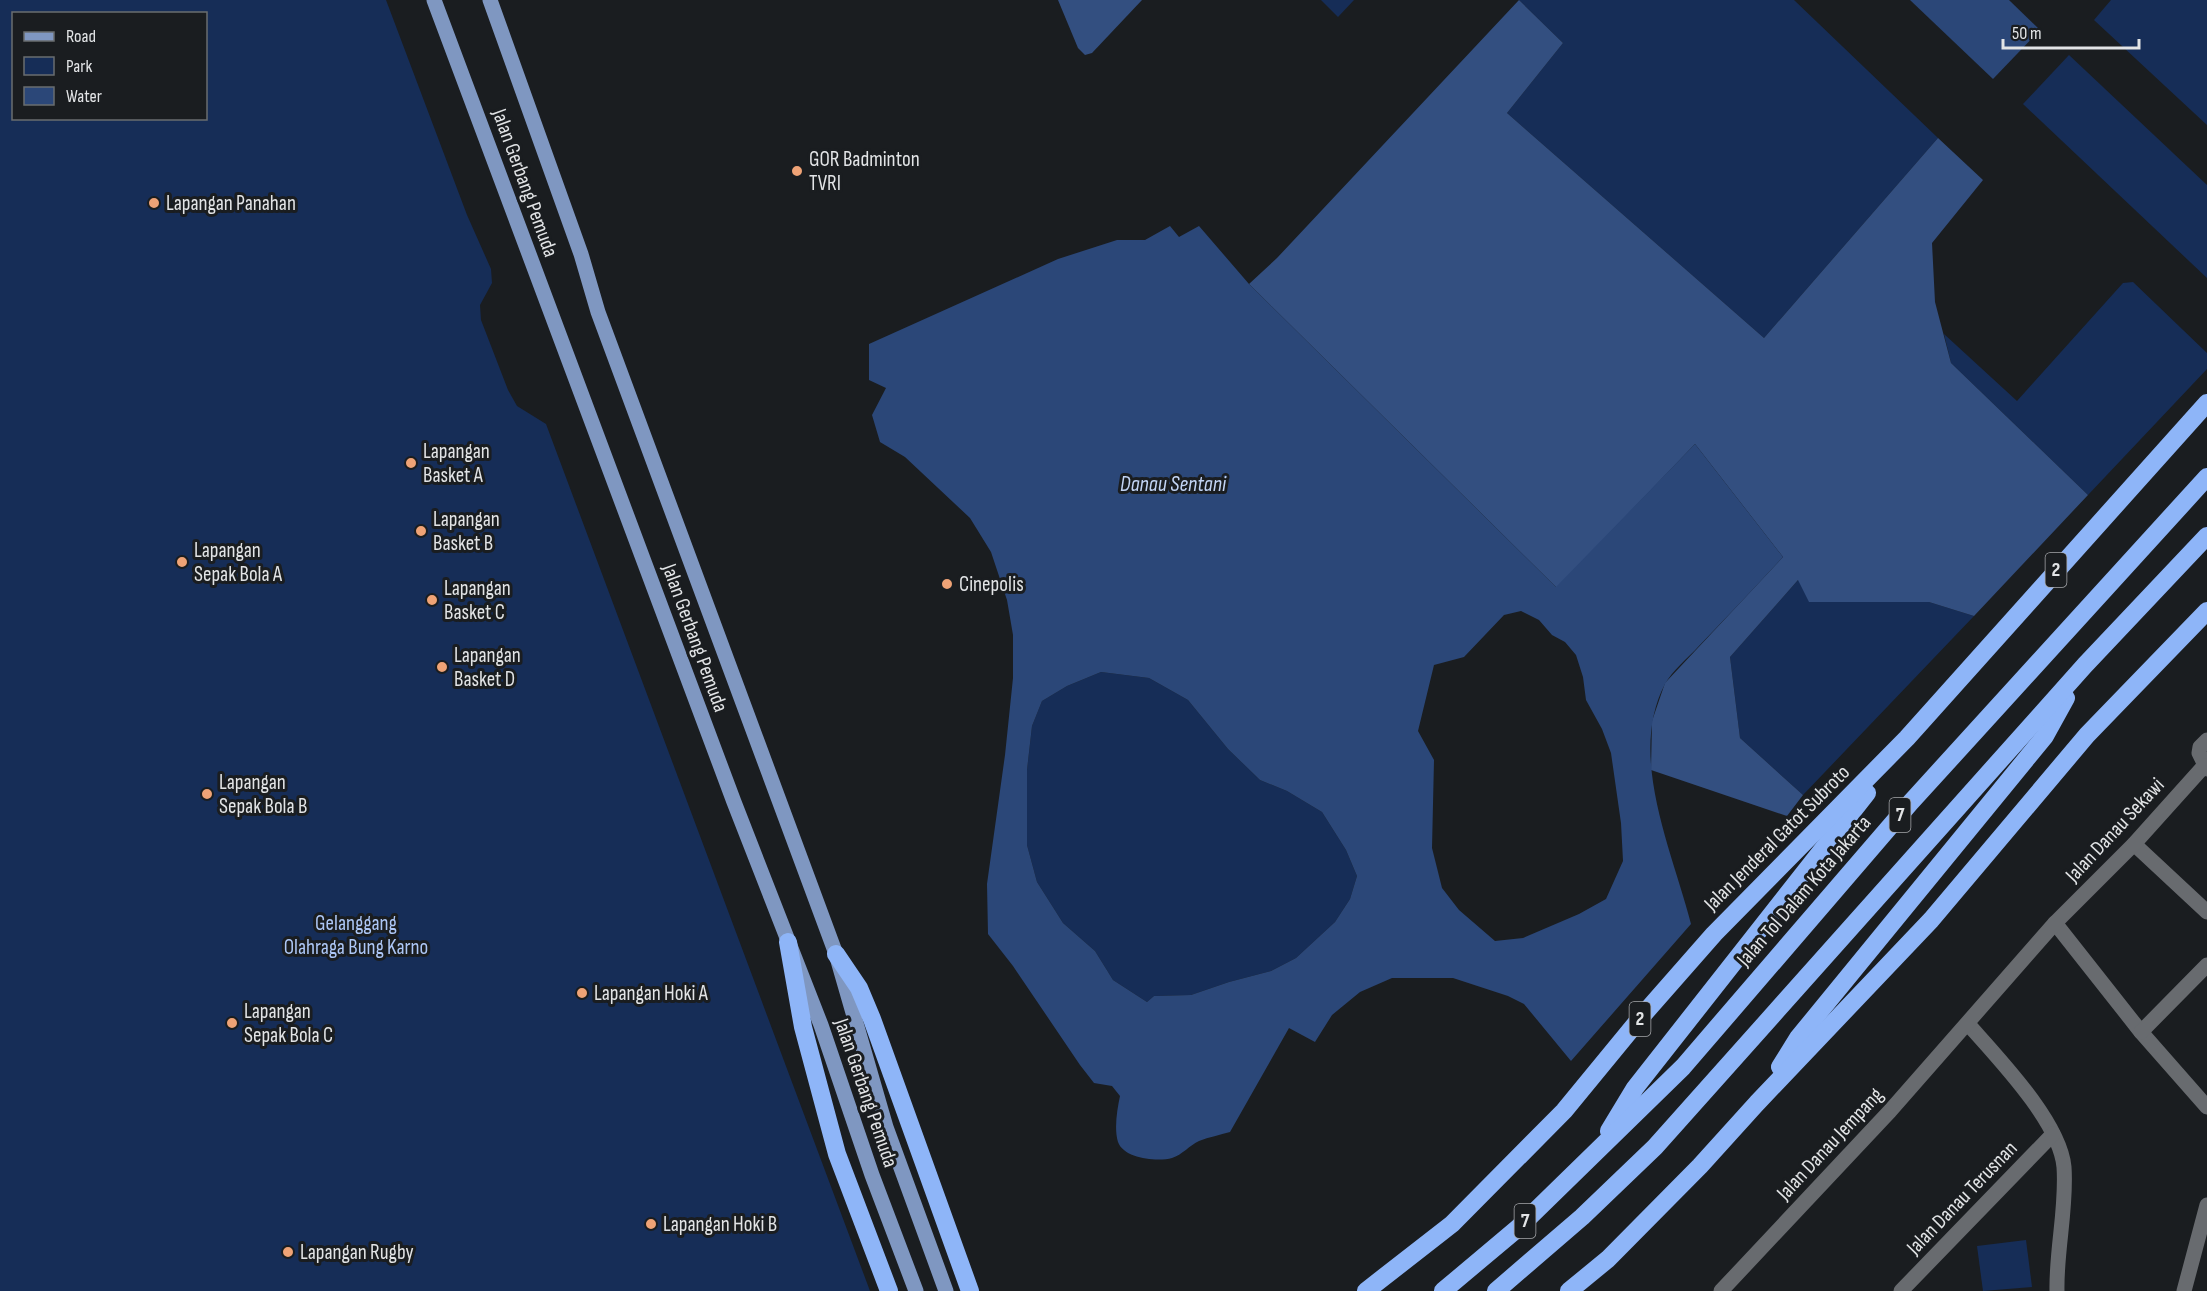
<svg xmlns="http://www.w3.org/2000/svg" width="2207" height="1291" font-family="'Sofia Sans Condensed',sans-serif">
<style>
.green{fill:#162d57;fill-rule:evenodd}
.forest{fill:#334f80}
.water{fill:#2b4778;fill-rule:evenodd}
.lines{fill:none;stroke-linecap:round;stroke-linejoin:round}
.street{stroke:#686b6f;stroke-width:15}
.primary{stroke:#7f97c1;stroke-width:15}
.highway{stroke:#8eb5f8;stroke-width:18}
.poi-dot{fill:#efa376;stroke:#1a1d20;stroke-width:2}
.labels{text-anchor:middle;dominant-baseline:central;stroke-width:6;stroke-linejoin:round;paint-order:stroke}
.shield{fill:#1a1d20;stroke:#a6a8ab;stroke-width:1.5}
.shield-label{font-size:20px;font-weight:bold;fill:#e2e4e6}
.poi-label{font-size:21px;fill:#e2e4e6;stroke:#1a1d20;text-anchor:start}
.street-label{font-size:21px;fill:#e2e4e6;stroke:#1a1d20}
.park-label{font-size:21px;fill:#adc7f6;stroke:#1a1d20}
.water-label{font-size:22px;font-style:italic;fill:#c2d4f4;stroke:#1a1d20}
</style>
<rect width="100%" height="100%" fill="#1a1d20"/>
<g class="green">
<path d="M0,0H386L467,215L491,269L492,283L480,305L481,320L508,390L517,406L546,424L870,1291H0ZM14,14H206V118H14Z"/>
<path d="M1321,0H1354L1338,17Z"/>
<path d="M1519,0H1794L1938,138L1764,338L1507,113L1563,43Z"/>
<path d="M2111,0H2207V125L2094,20Z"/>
<path d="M2069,55L2207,185V278L2023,104Z"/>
<path d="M2133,282L2207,353V369L2088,495L1951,363L1944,334L2017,401L2123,283Z"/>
<path d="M1799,579L1810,602H1929L1974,616L1803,795L1740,738L1730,657Z"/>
<path d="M1101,672L1149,678L1188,700L1228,749L1260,780L1287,791L1322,812L1346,850L1357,876L1350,899L1335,922L1296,958L1271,971L1229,982L1191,995L1154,996L1147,1002L1113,980L1095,951L1063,923L1037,882L1027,845V770L1032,726L1042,701L1067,686Z"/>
<path d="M2026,1240L2032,1287L1983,1291L1977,1246Z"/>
</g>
<g class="forest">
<path d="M1058,0H1142L1092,53L1085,55L1078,48Z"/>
<path d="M1519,0L1563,43L1507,113L1764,338L1938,138L1983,180L1932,243L1935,302L1951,363L2088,495L1974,616L1929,602H1809L1798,580L1730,657L1740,738L1803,795L1787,816L1651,770L1652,721L1665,683L1783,557L1695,444L1557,588L1249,284L1277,258Z"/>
</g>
<g class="water">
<path d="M1910,0H2009L2040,30L1993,79Z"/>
<path d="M1170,226L1179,237L1199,226L1249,284L1556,587L1695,444L1783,557C1755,587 1727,617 1698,647C1688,658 1672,671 1665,684C1627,756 1673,852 1691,924L1571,1061L1524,1004L1508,996L1453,978H1392L1360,992L1332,1015L1315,1042L1289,1028L1230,1132C1220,1135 1209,1137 1199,1141C1190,1145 1182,1155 1172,1158C1158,1162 1124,1159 1118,1142C1114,1129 1117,1110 1120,1096L1112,1086L1094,1083L1080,1065L1013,966L988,934L987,884L1005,755L1013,678V635L1007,600L991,552L970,518L905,457L880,442L872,415L886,388L869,380V344L1058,259L1117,240H1145ZM1521,611L1539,620L1552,635L1565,642L1576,655L1583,677L1586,700L1602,729L1611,753L1621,823L1623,861L1606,899L1579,914L1523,938L1495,941L1459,910L1442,888L1432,848L1434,760L1418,731L1434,665L1464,657L1504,615ZM1101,672L1149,678L1188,700L1228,749L1260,780L1287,791L1322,812L1346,850L1357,876L1350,899L1335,922L1296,958L1271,971L1229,982L1191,995L1154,996L1147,1002L1113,980L1095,951L1063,923L1037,882L1027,845V770L1032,726L1042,701L1067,686Z"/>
</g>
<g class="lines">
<g class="street">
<path d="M2207,740L2200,747L2199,753L2207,769"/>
<path d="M2134,844L2207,912"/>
<path d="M2055,923L2141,1032L2207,1107"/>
<path d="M1968,1024C1998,1058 2060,1122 2064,1167C2067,1208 2056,1250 2057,1291"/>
<path d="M2141,1032L2207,965"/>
<path d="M1721,1291L1890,1111L2055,923L2134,844L2204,766"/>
<path d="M1901,1291L2053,1134"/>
<path d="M2184,1291L2207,1205"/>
</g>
<g class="primary">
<path d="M434,0L734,802L821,1025L872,1175L916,1291"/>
<path d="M490,0L581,254L598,312L836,954L886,1127L946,1291"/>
</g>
<g class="highway">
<path d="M788,942L803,1027L837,1154L889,1291"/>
<path d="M836,954L859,988L872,1019L970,1291"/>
<path d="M1780,1067L1798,1038L2045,736L2066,698"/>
<path d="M1609,1131L1635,1088L1867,793"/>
<path d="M1366,1291L1452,1224L1564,1111L1642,1016L1714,934L1907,738L2207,403"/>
<path d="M1443,1291L1518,1228L1683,1067L1911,802L2207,477"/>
<path d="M1496,1291L1582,1217L1655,1147L2085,665L2207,536"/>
<path d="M1569,1291L1608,1259L1700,1166L1757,1103L1931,920L2087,735L2207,611"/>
</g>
</g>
<g class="poi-dot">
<circle cx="797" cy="171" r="6"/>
<circle cx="154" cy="203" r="6"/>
<circle cx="411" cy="463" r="6"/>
<circle cx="421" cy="531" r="6"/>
<circle cx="182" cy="562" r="6"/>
<circle cx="947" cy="584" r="6"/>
<circle cx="432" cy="600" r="6"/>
<circle cx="442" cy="667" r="6"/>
<circle cx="207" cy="794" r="6"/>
<circle cx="582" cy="993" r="6"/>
<circle cx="232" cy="1023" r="6"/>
<circle cx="651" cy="1224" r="6"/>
<circle cx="288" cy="1252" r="6"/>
</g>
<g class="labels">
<g class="shield">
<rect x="2045.5" y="553" width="21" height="34" rx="4.5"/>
<rect x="1889.5" y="798" width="21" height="34" rx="4.5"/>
<rect x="1629.5" y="1002" width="21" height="34" rx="4.5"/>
<rect x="1514.5" y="1204" width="21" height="34" rx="4.5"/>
</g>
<g class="shield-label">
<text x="2056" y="570">2</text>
<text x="1900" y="815">7</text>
<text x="1640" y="1019">2</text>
<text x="1525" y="1221">7</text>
</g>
<g class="poi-label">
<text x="809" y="159">GOR Badminton<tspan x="809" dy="24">TVRI</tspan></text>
<text x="166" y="203">Lapangan Panahan</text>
<text x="423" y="451">Lapangan<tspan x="423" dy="24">Basket A</tspan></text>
<text x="433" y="519">Lapangan<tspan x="433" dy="24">Basket B</tspan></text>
<text x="194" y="550">Lapangan<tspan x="194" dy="24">Sepak Bola A</tspan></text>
<text x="959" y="584">Cinepolis</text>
<text x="444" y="588">Lapangan<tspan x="444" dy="24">Basket C</tspan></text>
<text x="454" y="655">Lapangan<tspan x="454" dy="24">Basket D</tspan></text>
<text x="219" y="782">Lapangan<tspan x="219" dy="24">Sepak Bola B</tspan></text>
<text x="594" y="993">Lapangan Hoki A</text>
<text x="244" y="1011">Lapangan<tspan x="244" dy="24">Sepak Bola C</tspan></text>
<text x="663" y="1224">Lapangan Hoki B</text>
<text x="300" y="1252">Lapangan Rugby</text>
</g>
<g class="street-label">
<text transform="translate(525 183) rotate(70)">Jalan Gerbang Pemuda</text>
<text transform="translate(695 638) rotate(70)">Jalan Gerbang Pemuda</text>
<text transform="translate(2115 830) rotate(-47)">Jalan Danau Sekawi</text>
<text transform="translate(1777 838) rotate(-45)">Jalan Jenderal Gatot Subroto</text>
<text transform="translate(1804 891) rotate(-49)">Jalan Tol Dalam Kota Jakarta</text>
<text transform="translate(866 1093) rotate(71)">Jalan Gerbang Pemuda</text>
<text transform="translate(1830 1144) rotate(-47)">Jalan Danau Jempang</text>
<text transform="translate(1962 1198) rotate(-46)">Jalan Danau Terusnan</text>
</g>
<g class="park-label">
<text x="356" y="923">Gelanggang<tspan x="356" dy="24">Olahraga Bung Karno</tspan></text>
</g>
<g class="water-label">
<text x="1173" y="484">Danau Sentani</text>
</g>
</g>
<rect x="12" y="12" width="195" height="108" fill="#1a1d20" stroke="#6a6d6f" stroke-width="1.5"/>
<rect x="24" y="32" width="30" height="9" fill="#7f97c1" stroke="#6a6d6f" stroke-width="1.5"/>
<text x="66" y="42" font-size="18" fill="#e2e4e6">Road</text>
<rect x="24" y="57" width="30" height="18" fill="#162d57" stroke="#6a6d6f" stroke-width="1.5"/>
<text x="66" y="72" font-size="18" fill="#e2e4e6">Park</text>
<rect x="24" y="87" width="30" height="18" fill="#2b4778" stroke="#6a6d6f" stroke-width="1.5"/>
<text x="66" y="102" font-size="18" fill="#e2e4e6">Water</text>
<path d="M2003 39v9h136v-9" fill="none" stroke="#e2e4e6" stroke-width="3"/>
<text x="2012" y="39" font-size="18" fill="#e2e4e6" stroke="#1a1d20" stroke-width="4.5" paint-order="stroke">50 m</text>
</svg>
